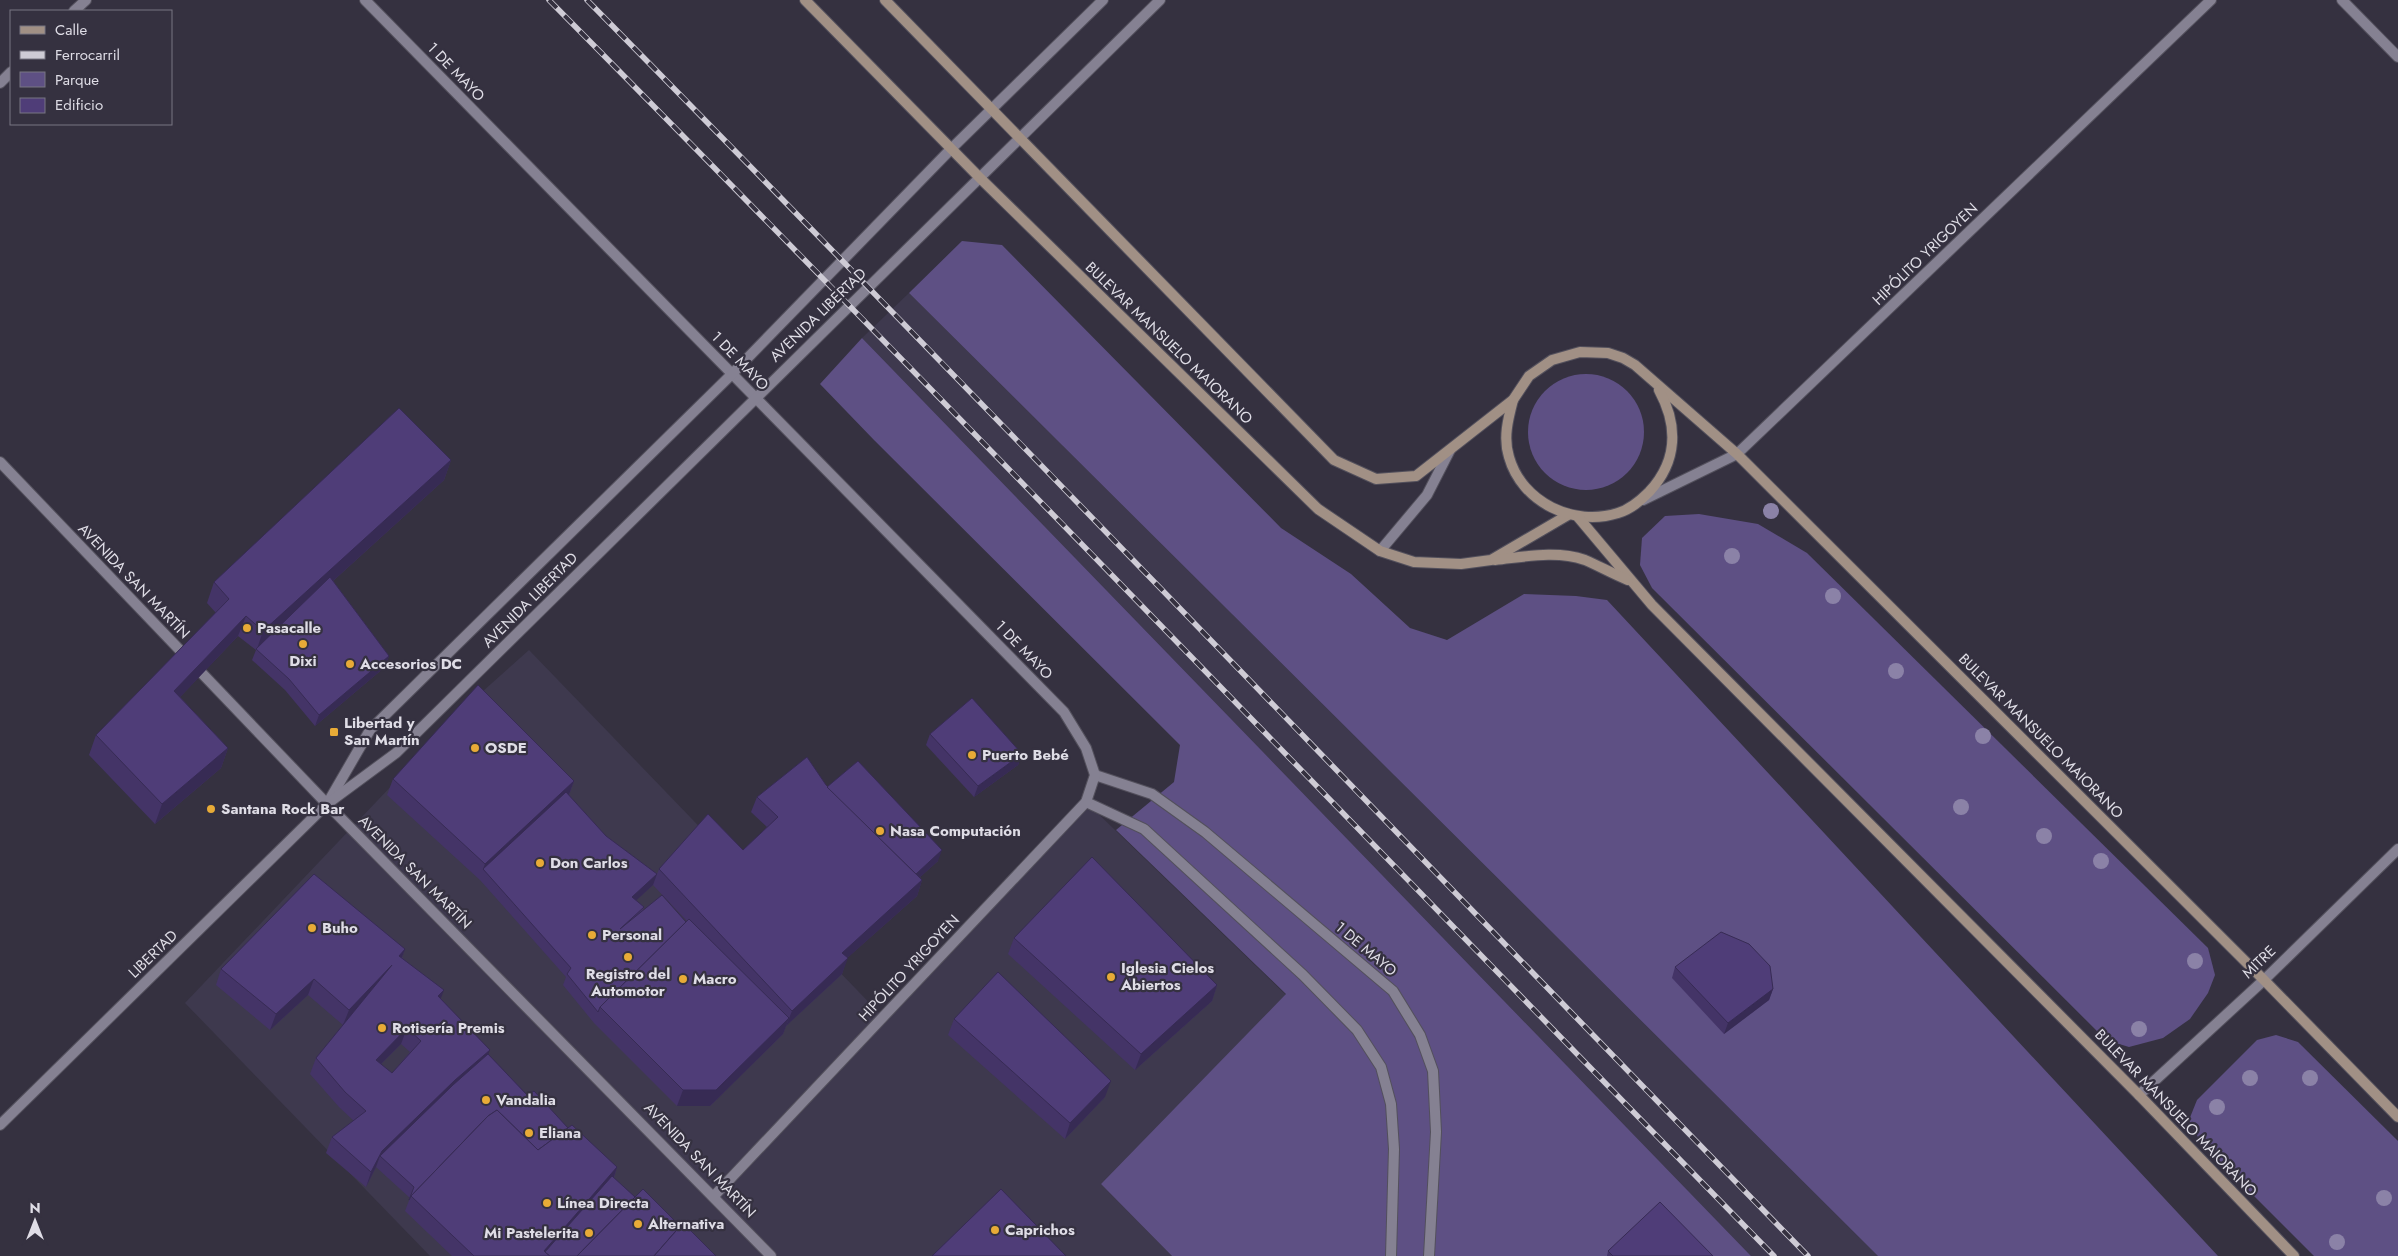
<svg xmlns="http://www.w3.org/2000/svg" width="2398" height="1256" font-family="Jost,sans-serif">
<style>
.built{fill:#3e394e}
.green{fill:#5e5084}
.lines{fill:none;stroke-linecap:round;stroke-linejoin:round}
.service-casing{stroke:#53505c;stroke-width:12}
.minor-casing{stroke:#53505c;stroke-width:12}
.tertiary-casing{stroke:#53505c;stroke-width:12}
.secondary-casing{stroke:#53505c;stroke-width:12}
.service{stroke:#858192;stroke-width:10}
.minor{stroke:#858192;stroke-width:10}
.tertiary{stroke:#858192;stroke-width:10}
.secondary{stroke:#a19085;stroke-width:10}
.rail-casing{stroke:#cecbd5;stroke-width:5.5}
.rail{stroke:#353140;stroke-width:4;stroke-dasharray:11;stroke-linecap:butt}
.tree{fill:#8b82a7}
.wall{fill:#443467;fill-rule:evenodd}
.shaded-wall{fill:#372b54}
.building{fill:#4f3d78;stroke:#372b54;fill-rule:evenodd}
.poi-dot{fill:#e8ab37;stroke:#353140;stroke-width:2}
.labels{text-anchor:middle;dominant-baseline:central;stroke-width:4.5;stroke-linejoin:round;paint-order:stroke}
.street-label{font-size:15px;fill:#dfdde6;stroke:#353140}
.poi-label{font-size:15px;font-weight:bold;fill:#dfdde6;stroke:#353140;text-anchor:start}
</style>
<rect width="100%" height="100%" fill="#353140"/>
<g class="built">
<path d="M909,293L1878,1256H1751L862,338Z"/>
<path d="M529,650L883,1017L1086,802L1286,995L1101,1184L1172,1256H430L185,1003L473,700Z"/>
</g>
<g class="green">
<path d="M962,241L1002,245L1281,528L1351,574L1410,628L1447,640L1524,594L1576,596L1607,600L2218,1256H1878L909,293Z"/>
<path d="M862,338L1751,1256H1172L1101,1184L1286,994L1116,830L1174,782L1180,745L874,440L820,384Z"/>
<circle cx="1586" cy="432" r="58"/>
<path d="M1699,514L1758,524L1807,553L2208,948L2215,975L2208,993L2190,1019L2163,1038L2129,1047L2106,1040L1652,588L1640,565L1642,538L1665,516Z"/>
<path d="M2276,1035L2298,1042L2398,1141V1256H2314L2201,1143L2189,1120L2197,1100L2257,1040Z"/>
</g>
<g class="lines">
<g class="service-casing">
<g id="service">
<path d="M1095,775L1152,794L1205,832L1393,991L1420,1035L1433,1071L1436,1132L1429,1256"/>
<path d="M1086,802L1144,829L1303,975L1357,1030L1381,1067L1391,1104L1394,1149L1391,1256"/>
</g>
</g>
<g class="minor-casing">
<g id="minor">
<path d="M365,0L1064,712L1086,748L1095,775L1086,802L714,1196"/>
<path d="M2342,0L2398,57"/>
<path d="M74,11L86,0"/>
<path d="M0,83L11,72"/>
<path d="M1643,500L1737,454L2211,0"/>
<path d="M1380,551L1427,495L1450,450"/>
<path d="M2139,1095L2264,980L2398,849"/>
<path d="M0,1125L327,804"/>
</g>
</g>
<g class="tertiary-casing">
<g id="tertiary">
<path d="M0,462L327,804L771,1256"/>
<path d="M330,799L370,730L732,374L951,149L1103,0"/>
<path d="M327,804L396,753L1160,0"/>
</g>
</g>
<g class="secondary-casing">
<g id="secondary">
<path d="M805,0L980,178L1318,509L1380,551L1414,562L1461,564L1491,560L1568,515"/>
<path d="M885,0L1334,460L1376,479L1416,476L1513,400L1529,376L1552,360L1580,352L1608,353L1623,358L1635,365L1737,454L2264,980L2398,1117"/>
<path d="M1513,400C1508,419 1503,438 1509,457C1522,503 1574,527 1618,513C1631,509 1640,501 1649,492C1678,461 1678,425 1659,390"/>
<path d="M1578,517L1652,605L2139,1095L2294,1256"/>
<path d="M1495,560C1524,557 1556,550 1585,560C1599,566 1613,574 1628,580"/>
</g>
</g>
<use href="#service" class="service"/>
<use href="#minor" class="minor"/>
<use href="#tertiary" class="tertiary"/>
<use href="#secondary" class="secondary"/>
<g class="rail-casing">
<g id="rail">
<path d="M549,0C960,415 1365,838 1774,1256"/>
<path d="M587,0C997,416 1400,838 1808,1256"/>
</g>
</g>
<use href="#rail" class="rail"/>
</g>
<g class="tree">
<circle cx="1771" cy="511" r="8"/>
<circle cx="1732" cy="556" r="8"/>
<circle cx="1833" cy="596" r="8"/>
<circle cx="1896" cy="671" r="8"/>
<circle cx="1983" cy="736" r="8"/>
<circle cx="1961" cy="807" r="8"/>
<circle cx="2044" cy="836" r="8"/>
<circle cx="2101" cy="861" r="8"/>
<circle cx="2195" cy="961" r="8"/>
<circle cx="2139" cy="1029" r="8"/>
<circle cx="2250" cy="1078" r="8"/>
<circle cx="2310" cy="1078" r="8"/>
<circle cx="2217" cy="1107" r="8"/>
<circle cx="2384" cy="1198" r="8"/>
<circle cx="2337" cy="1242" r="8"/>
</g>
<g class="wall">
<path d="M451,460L444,480L333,581L389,656L385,667L315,726L285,690L252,660L256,650L238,636L180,697L228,748L221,768L155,824L89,755L96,735L216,613L207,603L214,582Z"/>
<path d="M930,734L1022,754L1018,765L974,797L926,745Z"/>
<path d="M393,779L574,781L569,795L606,836L657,874L659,869L743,850L767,827L751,812L757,797L826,785L938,861L920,877L922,880L917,896L847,958L842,974L786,1026L783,1034L710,1106H677L594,1023L563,985L566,977L480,880L387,795ZM653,885L687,921L686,922L643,910L644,907L636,900Z"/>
<path d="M1014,938L1217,985L1212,1001L1135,1070L1008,954Z"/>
<path d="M405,949L402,957L441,999L488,1054L527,1095L617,1167L614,1178L635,1197L680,1226L716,1256H452L405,1211L410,1198L376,1167L366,1187L326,1153L332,1137L354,1121L339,1107L310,1074L316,1058L343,1025L308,995L270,1030L216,985L221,969ZM401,1044L410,1052L392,1073L381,1064Z"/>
<path d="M1675,967L1773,989L1769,1000L1724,1034L1672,978Z"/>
<path d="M954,1019L1105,1097L1065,1139L948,1035Z"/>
<path d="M1608,1251L1713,1256H1607Z"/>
</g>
<g class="shaded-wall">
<path d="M451,460L444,480L257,650V649L263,631Z"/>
<path d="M246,616L238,636L167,711L174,691Z"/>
<path d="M389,656L385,667L315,726L319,715Z"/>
<path d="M228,748L221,768L155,824L162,804Z"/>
<path d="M1022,754L1018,765L974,797L978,786Z"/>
<path d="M574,781L568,797L483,869L485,864Z"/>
<path d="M942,850L938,861L909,887L913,877Z"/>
<path d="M657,874L653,885L628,908L632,897Z"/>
<path d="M922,880L917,896L836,968L842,953Z"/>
<path d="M405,949L399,965V956Z"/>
<path d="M848,958L842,974L786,1026L792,1011Z"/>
<path d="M392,965L343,1025L349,1010Z"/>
<path d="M314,979L308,995L270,1030L276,1014Z"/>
<path d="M1217,985L1212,1001L1135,1070L1141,1054Z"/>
<path d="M1773,989L1769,1000L1724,1034L1728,1023Z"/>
<path d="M444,990L438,1006V996Z"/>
<path d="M789,1018L783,1034L710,1106H677L683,1090Z"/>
<path d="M407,1028L401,1044L370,1075L376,1060Z"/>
<path d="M490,1050L484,1065L380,1156L376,1167L366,1187L371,1172L382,1151L455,1080Z"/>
<path d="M1111,1081L1105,1097L1065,1139L1070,1123Z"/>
<path d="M617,1167L612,1183L548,1256L544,1251Z"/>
</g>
<g class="building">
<path d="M399,408L451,460L263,631L246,616L174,691L228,748L162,804L96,735L229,599L214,582Z"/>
<path d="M330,577L389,656L319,715L289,679L256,649Z"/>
<path d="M478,685L574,781L485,864L393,779Z"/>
<path d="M972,698L1022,754L978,786L930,734Z"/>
<path d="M807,757L826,785L922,880L842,953L848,958L792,1011L659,869L708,814L743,850L778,817L757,797Z"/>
<path d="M858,761L942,850L916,874L827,787Z"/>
<path d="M566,792L606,836L657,874L632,897L644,907L620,929L662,895L686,922L600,1007L598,1012L567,974L571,968L483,869Z"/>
<path d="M1092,857L1217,985L1141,1054L1014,938Z"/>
<path d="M314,874L405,949L399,956L444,990L438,996L490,1050L455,1080L382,1151L371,1172L332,1137L366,1111L345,1092L316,1058L392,965L349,1010L314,979L276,1014L221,969ZM407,1028L421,1041L392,1073L376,1060Z"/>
<path d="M689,919L789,1018L716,1090H683L600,1007Z"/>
<path d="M1721,932L1749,944L1770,966L1773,989L1728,1023L1675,967Z"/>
<path d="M998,972L1111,1081L1070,1123L954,1019Z"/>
<path d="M488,1054L527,1095L534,1091L568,1128L538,1150L497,1110L488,1116L411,1196L409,1200L414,1187L380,1156L453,1085Z"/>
<path d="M497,1110L538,1150L572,1125L617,1167L544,1251L550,1256H474L411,1196L488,1116Z"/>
<path d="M612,1176L635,1197L577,1256H550L545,1252Z"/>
<path d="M643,1189L680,1226L654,1256H577Z"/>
<path d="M1001,1189L1066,1256H932Z"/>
<path d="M1660,1202L1713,1256H1613L1608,1251Z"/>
<path d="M683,1223L716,1256H654Z"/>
</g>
<g class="poi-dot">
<circle cx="247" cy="628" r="5"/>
<circle cx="303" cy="644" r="5"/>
<circle cx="350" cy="664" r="5"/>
<rect x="329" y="727" width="10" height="10" rx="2.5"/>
<circle cx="475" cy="748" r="5"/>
<circle cx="972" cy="755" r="5"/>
<circle cx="211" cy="809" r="5"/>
<circle cx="880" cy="831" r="5"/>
<circle cx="540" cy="863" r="5"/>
<circle cx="312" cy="928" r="5"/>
<circle cx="592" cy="935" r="5"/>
<circle cx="628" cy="957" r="5"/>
<circle cx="1111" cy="977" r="5"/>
<circle cx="683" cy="979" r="5"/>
<circle cx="382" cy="1028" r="5"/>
<circle cx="486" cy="1100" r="5"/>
<circle cx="529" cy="1133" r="5"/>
<circle cx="547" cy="1203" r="5"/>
<circle cx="638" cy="1224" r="5"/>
<circle cx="995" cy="1230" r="5"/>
<circle cx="589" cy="1233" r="5"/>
</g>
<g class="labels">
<g class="street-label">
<text transform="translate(456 72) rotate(46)">1 DE MAYO</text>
<text transform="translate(1925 254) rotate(-44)">HIPÓLITO YRIGOYEN</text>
<text transform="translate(818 315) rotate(-44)">AVENIDA LIBERTAD</text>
<text transform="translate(1169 343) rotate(44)">BULEVAR MANSUELO MAIORANO</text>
<text transform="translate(740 361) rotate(46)">1 DE MAYO</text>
<text transform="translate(134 581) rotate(46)">AVENIDA SAN MARTÍN</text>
<text transform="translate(530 600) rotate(-45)">AVENIDA LIBERTAD</text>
<text transform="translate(1024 650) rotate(46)">1 DE MAYO</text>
<text transform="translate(2041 736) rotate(45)">BULEVAR MANSUELO MAIORANO</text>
<text transform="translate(415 872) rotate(45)">AVENIDA SAN MARTÍN</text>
<text transform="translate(1366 949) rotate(40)">1 DE MAYO</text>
<text transform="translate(153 954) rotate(-44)">LIBERTAD</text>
<text transform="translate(2259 962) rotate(-44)">MITRE</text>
<text transform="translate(909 968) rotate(-47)">HIPÓLITO YRIGOYEN</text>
<text transform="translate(2176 1113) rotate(46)">BULEVAR MANSUELO MAIORANO</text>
<text transform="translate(700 1160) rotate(46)">AVENIDA SAN MARTÍN</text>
</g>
<g class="poi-label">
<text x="257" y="628">Pasacalle</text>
<text x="303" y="661" text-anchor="middle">Dixi</text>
<text x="360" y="664">Accesorios DC</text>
<text x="344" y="723">Libertad y<tspan x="344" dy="17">San Martín</tspan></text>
<text x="485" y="748">OSDE</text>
<text x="982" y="755">Puerto Bebé</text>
<text x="221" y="809">Santana Rock Bar</text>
<text x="890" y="831">Nasa Computación</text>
<text x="550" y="863">Don Carlos</text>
<text x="322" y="928">Buho</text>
<text x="602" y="935">Personal</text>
<text x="1121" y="968">Iglesia Cielos<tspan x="1121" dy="17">Abiertos</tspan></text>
<text x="628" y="974" text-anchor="middle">Registro del<tspan x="628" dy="17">Automotor</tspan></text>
<text x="693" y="979">Macro</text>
<text x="392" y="1028">Rotisería Premis</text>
<text x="496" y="1100">Vandalia</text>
<text x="539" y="1133">Eliana</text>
<text x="557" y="1203">Línea Directa</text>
<text x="648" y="1224">Alternativa</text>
<text x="1005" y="1230">Caprichos</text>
<text x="579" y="1233" text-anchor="end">Mi Pastelerita</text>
</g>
</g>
<rect x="10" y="10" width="162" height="115" fill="#353140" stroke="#797682"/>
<rect x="20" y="26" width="25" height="8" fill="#a19085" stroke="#797682"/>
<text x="55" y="35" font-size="15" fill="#dfdde6">Calle</text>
<rect x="20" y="51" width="25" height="8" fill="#cecbd5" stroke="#797682"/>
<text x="55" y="60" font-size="15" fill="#dfdde6">Ferrocarril</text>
<rect x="20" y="72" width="25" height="15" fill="#5e5084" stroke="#797682"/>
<text x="55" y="85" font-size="15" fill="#dfdde6">Parque</text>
<rect x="20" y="98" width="25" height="15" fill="#4f3d78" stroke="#797682"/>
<text x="55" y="110" font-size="15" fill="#dfdde6">Edificio</text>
<g transform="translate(35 1221)" stroke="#353140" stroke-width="4" paint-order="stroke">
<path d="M0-4L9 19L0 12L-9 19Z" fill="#dfdde6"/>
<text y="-8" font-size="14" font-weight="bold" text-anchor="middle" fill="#dfdde6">N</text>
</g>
</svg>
